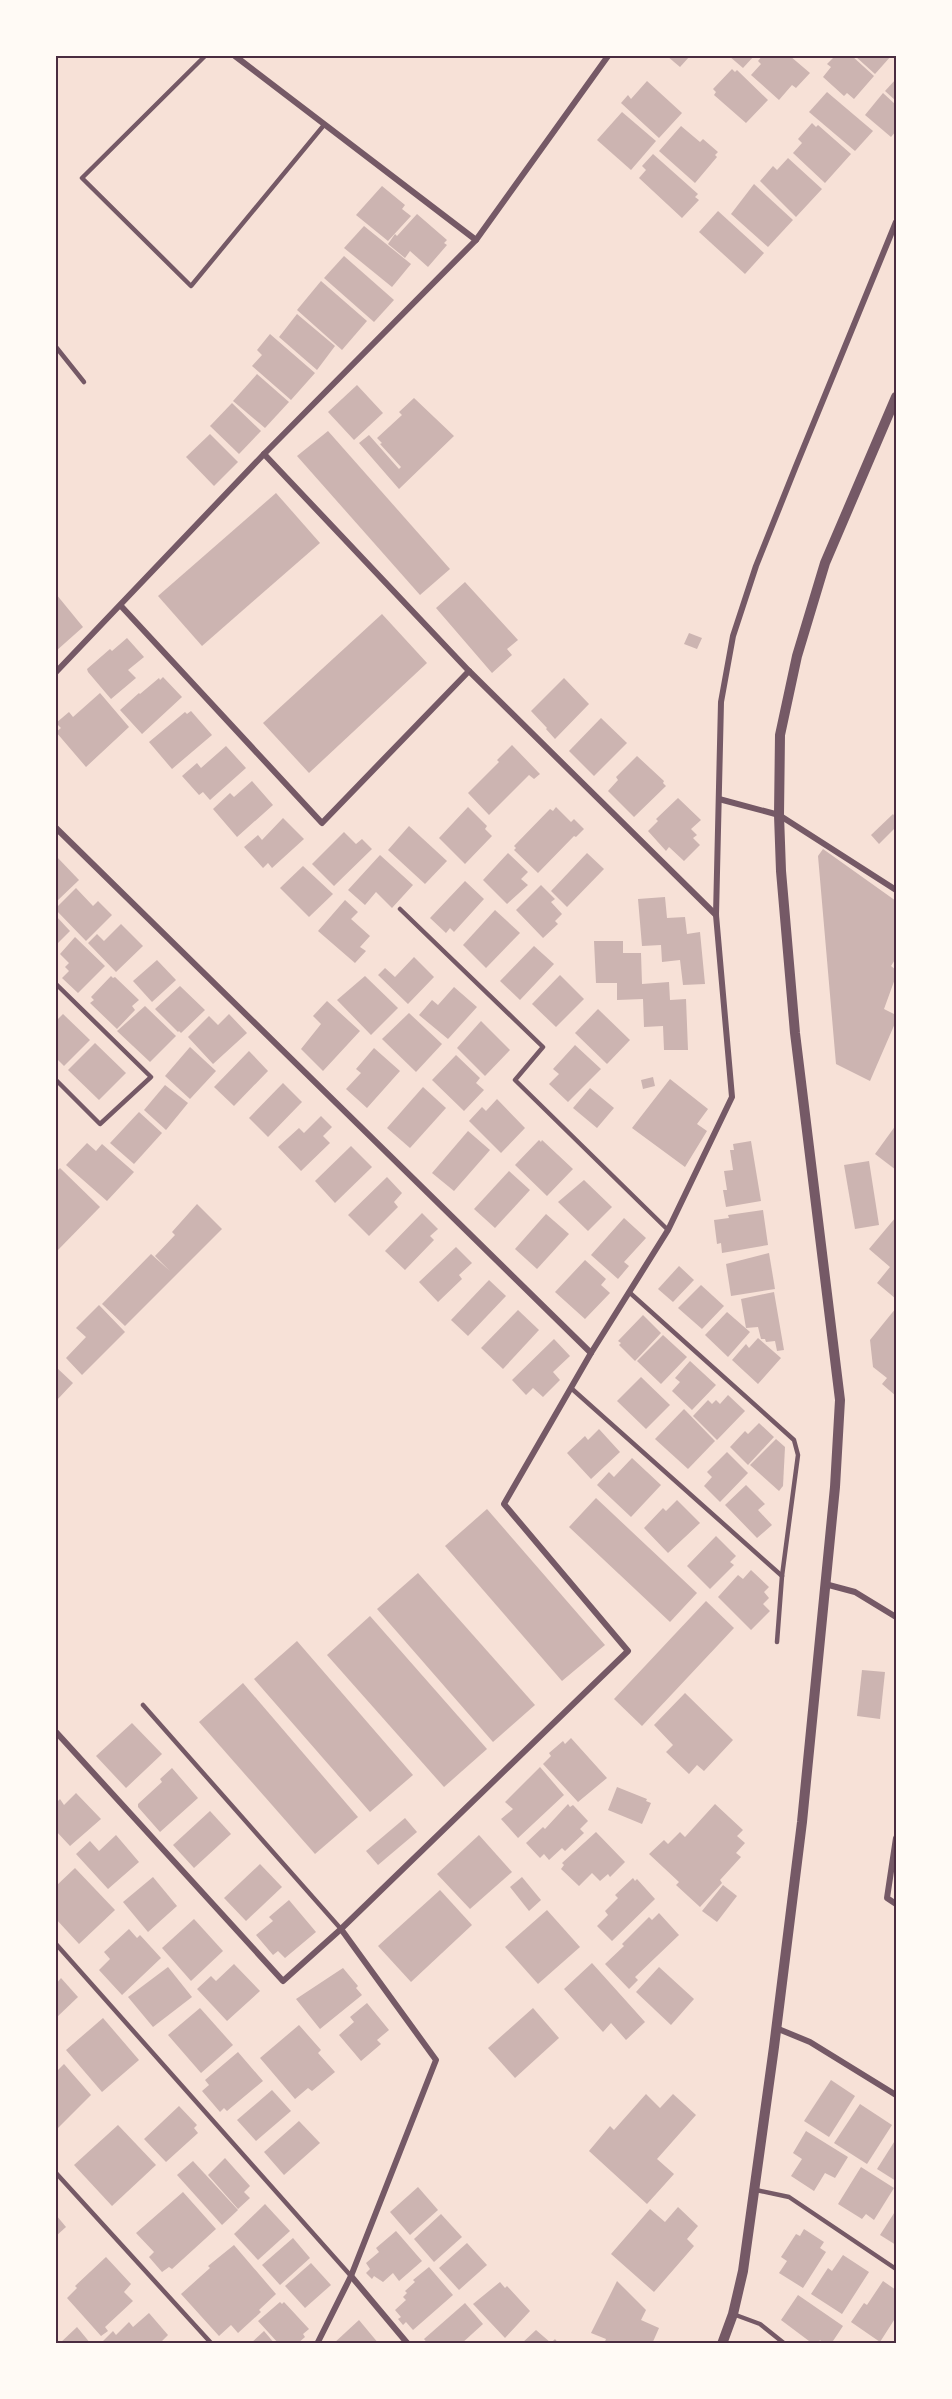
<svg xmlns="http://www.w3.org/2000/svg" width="952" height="2399" font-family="Inter,sans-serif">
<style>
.building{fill:#ccb4b1}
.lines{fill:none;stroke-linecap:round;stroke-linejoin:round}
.service{stroke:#755966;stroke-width:4.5}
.minor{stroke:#755966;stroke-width:6}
.tertiary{stroke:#755966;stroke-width:10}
.neatline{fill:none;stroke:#4a2c40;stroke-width:2}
</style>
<rect width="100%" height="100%" fill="#f7e1d7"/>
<g class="building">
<path d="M667,56H690L680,67Z"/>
<path d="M729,56H754L743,68Z"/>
<path d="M762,56H790L810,73L796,88L792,85L779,100L751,75L761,64L758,61Z"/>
<path d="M835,56H852L874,76L854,99L847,93L844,96L823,77L831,67L827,64Z"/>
<path d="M855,56H891L875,74Z"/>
<path d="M732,69L735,72L737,70L768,100L746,123L714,95L716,92L713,89Z"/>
<path d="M896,79V101L885,91Z"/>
<path d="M647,81L682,113L659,138L621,103L628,95L631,99Z"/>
<path d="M827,92L873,131L855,151L809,112Z"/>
<path d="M883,93L896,105V131L891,137L865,115Z"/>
<path d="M622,112L656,141L631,170L597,140Z"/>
<path d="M812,123L816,127L818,125L851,154L825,183L793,153L802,143L798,139Z"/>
<path d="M681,126L700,142L703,139L718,152L715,155L717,157L695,183L659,151Z"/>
<path d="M653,154L698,194L695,197L699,200L682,218L639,178L646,170L642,166Z"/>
<path d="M788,158L822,189L796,217L760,181L773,166L777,170Z"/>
<path d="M754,184L793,220L768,247L731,214Z"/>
<path d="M382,186L405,205L402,209L411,216L388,241L356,215Z"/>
<path d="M718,211L764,253L745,274L699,232Z"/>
<path d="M417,214L447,240L444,243L447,245L428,267L410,251L405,258L388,244L395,234L397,236Z"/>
<path d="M364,226L411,264L392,287L344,248Z"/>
<path d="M344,256L394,300L374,322L324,278Z"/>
<path d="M321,281L367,321L342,350L297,310Z"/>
<path d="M297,314L335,346L317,370L279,337Z"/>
<path d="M270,334L315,373L291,400L252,366L262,355L257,350Z"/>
<path d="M257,374L289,402L265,428L233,401Z"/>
<path d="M357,385L383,413L354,440L328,412Z"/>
<path d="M414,398L454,436L399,489L359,443L369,435L399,469L401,467L380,444L382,443L377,438L402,415L399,412Z"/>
<path d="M232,403L261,431L239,454L210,426Z"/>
<path d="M328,431L450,569L420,595L297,456Z"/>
<path d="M210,434L238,462L214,486L186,457Z"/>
<path d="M276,493L320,543L202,646L158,596Z"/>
<path d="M465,582L518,640L507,649L512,655L492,673L436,608Z"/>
<path d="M56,594L83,627L56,651Z"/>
<path d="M382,614L427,663L309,773L263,723Z"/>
<path d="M689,633L702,638L697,649L684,644Z"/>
<path d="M127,638L144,657L128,670L136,678L111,699L88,672L87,669L110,649L112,651Z"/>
<path d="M163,677L182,697L142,734L120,710L139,693L140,694L159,678L160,680Z"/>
<path d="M564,678L589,704L555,739L546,729L547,728L531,711Z"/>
<path d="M100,693L129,727L86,767L56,732L61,728L56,723L69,712L73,717Z"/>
<path d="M191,711L212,735L172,769L149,742L185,712L187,714Z"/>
<path d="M601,718L627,743L594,776L569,751Z"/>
<path d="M512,745L540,774L534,779L529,775L489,815L468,793L499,762L497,760Z"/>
<path d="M226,746L246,768L210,800L203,792L199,795L182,776L197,763L201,768Z"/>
<path d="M637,756L664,781L663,783L666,786L634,817L608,791L618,780L616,777Z"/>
<path d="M252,781L273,805L237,837L213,809L230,793L234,797Z"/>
<path d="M678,798L701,820L691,829L697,835L693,838L700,845L684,861L669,847L666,851L648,831L658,821L656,819Z"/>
<path d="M468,807L487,826L485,829L492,836L465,864L439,838Z"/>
<path d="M556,807L571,822L574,819L584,829L576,837L574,836L538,873L514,850L516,848L514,846L550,809L553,811Z"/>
<path d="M893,814L896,818V827L879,844L871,835Z"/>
<path d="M283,818L304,839L272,868L268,863L263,868L244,847L258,835L262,840Z"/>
<path d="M409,826L447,861L425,884L388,850Z"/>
<path d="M344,832L356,844L362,839L372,849L334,886L312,864Z"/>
<path d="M823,849L896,901V958L891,966L896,970V976L884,1009L896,1015V1021L870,1081L836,1064L818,856Z"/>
<path d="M508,853L528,872L521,879L528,885L507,904L483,880Z"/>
<path d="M587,853L604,869L567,907L551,891Z"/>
<path d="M380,855L413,885L392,908L376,892L365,905L348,890Z"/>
<path d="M56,856L79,880L56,902Z"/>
<path d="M303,866L333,894L309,917L280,888Z"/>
<path d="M465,881L484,899L454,932L450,928L446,933L430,918Z"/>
<path d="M541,885L555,899L551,902L562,914L555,921L558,924L543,938L516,910Z"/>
<path d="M76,888L93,906L98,901L112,915L86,941L56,910V908Z"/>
<path d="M665,897L667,918L685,917L687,934L700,932L705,984L683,985L680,960L662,962L661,945L642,946L638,899Z"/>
<path d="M345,900L358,912L351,919L370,936L360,947L366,951L355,963L318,931Z"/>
<path d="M495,910L520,933L486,968L463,945Z"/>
<path d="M56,916L70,931L56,945Z"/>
<path d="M121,924L143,946L116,972L88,943L97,934L104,941Z"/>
<path d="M75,937L105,966L78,993L62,978L69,971L65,967L69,963L60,954Z"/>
<path d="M594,941H623V953H641L642,984L669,982L670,1000L686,999L688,1050H664L663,1026L644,1027L643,999L617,1000V983H596Z"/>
<path d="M534,946L554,964L520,1000L500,981Z"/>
<path d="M414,957L434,977L408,1004L378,975L385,968L395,977Z"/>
<path d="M157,960L176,980L152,1002L133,981Z"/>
<path d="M560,975L584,999L556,1027L532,1004Z"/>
<path d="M111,976L113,978L115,977L139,1000L132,1006L135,1010L117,1029L90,1003L94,1000L91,997Z"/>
<path d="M365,976L398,1008L371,1035L337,1000Z"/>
<path d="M180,986L205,1010L181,1033L179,1031L178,1032L155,1009Z"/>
<path d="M454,987L477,1007L448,1039L419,1015L432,1000L438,1005Z"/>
<path d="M327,1001L360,1031L323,1071L301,1049L321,1024L313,1016Z"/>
<path d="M145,1006L176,1036L150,1062L117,1031Z"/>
<path d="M598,1009L630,1040L607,1064L575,1033Z"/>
<path d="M409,1013L442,1044L416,1072L382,1039Z"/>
<path d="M63,1014L90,1040L64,1066L56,1058V1021Z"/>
<path d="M229,1014L247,1033L213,1064L188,1037L209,1016L218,1025Z"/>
<path d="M481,1021L510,1050L485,1076L457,1048Z"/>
<path d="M95,1043L126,1073L99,1100L68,1070Z"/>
<path d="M575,1045L601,1069L568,1102L549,1084L559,1074L553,1069Z"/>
<path d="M190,1047L216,1071L190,1099L165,1076Z"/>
<path d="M374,1048L400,1071L367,1108L346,1089L361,1073L356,1069Z"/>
<path d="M249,1051L268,1071L234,1106L214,1087Z"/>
<path d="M456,1055L480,1078L476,1083L484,1090L464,1111L432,1080Z"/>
<path d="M653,1077L655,1086L643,1089L641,1080Z"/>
<path d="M670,1079L708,1109L697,1124L707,1131L685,1167L632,1128Z"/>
<path d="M283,1083L302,1102L268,1137L249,1118Z"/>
<path d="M165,1085L188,1103L166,1130L144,1110Z"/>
<path d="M423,1087L446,1108L410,1148L387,1128Z"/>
<path d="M590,1088L614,1108L597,1128L573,1108Z"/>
<path d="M497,1099L525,1128L501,1153L469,1121L482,1107L486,1111Z"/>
<path d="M139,1112L162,1133L134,1164L110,1143Z"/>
<path d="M321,1116L332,1127L323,1136L330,1143L301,1171L278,1147L299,1128L304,1133Z"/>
<path d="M896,1125V1170L875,1154Z"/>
<path d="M468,1131L490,1150L454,1191L432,1173Z"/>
<path d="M539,1140L541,1142L542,1140L573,1169L547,1196L515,1165Z"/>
<path d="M751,1141L761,1201L726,1207L723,1190H727L724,1171L733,1170L730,1150H734L733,1144Z"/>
<path d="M87,1143L96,1151L102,1144L134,1172L107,1201L66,1165Z"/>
<path d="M351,1146L372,1167L335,1203L315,1181Z"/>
<path d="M869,1161L879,1225L855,1229L844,1165Z"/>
<path d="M60,1168L100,1207L56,1252V1172Z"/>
<path d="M509,1171L530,1190L495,1228L474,1209Z"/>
<path d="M387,1177L402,1193L394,1202L398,1207L369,1236L348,1215Z"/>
<path d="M584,1180L612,1207L588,1231L558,1202Z"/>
<path d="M197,1204L222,1229L125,1326L102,1304L151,1254L170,1271L155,1256L175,1235L172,1232Z"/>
<path d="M763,1210L768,1245L722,1253L721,1243L717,1244L714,1220L729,1218L728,1215Z"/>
<path d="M422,1213L438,1229L430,1236L434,1240L405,1270L385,1251Z"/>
<path d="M546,1214L569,1234L537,1269L515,1249Z"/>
<path d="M896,1217V1299L877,1283L890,1267L869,1249Z"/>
<path d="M624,1218L646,1238L624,1262L629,1266L618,1279L591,1255Z"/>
<path d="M456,1247L472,1263L459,1275L462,1279L438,1302L419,1282Z"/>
<path d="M769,1253L775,1289L731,1296L726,1264Z"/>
<path d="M585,1260L606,1279L601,1285L610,1293L585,1319L555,1292Z"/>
<path d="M679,1266L694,1280L673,1302L658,1289Z"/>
<path d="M489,1280L506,1296L468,1336L451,1320Z"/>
<path d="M701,1285L724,1306L702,1329L678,1308Z"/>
<path d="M774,1292L784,1350L777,1351L775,1341L766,1342L765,1339H761L758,1327L746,1328L741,1299Z"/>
<path d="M99,1305L125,1332L82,1375L66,1358L86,1337L76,1328Z"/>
<path d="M896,1308V1396L882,1384L887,1378L873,1367L870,1340Z"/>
<path d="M518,1310L539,1330L503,1369L481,1348Z"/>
<path d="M727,1312L750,1332L728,1357L705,1335Z"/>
<path d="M643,1315L661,1333L635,1361L619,1345L621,1343L618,1341Z"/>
<path d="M663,1335L687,1357L661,1384L637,1361Z"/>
<path d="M758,1338L781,1358L758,1384L732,1360L746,1344L749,1348Z"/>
<path d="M554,1339L570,1356L553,1372L560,1380L543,1397L533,1388L526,1395L512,1380Z"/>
<path d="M690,1361L716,1385L692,1410L672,1391L680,1382L675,1378Z"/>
<path d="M56,1367L73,1383L56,1401Z"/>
<path d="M641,1377L670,1405L646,1429L617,1401Z"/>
<path d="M728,1395L745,1411L717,1440L693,1416L708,1400L712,1404L716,1400L720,1404Z"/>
<path d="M684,1409L715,1441L688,1469L655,1439Z"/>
<path d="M759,1423L774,1437L748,1465L730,1447L745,1431L748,1434Z"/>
<path d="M599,1429L620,1452L591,1479L567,1453L585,1436L588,1440Z"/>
<path d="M776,1439L785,1447L783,1486L779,1491L750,1465Z"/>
<path d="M727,1452L748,1473L720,1502L704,1486L712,1477L707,1472Z"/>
<path d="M632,1458L661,1485L631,1517L597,1485L609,1472L614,1477Z"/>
<path d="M746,1485L765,1504L758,1510L772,1525L757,1538L725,1505Z"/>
<path d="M596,1498L697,1593L670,1622L569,1527Z"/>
<path d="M677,1500L700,1523L668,1553L644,1528L663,1508L666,1511Z"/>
<path d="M487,1509L605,1645L562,1681L445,1546Z"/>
<path d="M716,1536L736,1556L730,1562L734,1565L710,1589L687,1566Z"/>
<path d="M751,1570L769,1587L764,1592L769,1598L763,1604L770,1611L751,1630L718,1597L738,1575L743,1579Z"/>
<path d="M418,1573L535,1705L493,1742L377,1609Z"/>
<path d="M706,1601L734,1628L642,1726L614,1699Z"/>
<path d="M370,1616L487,1749L444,1787L327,1655Z"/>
<path d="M297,1641L413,1775L370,1812L254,1679Z"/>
<path d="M862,1670L885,1672L880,1719L857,1716Z"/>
<path d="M243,1683L358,1817L315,1854L199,1722Z"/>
<path d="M685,1693L733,1740L704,1771L697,1765L689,1774L666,1752L673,1745L654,1725Z"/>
<path d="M132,1723L162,1754L126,1788L96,1756Z"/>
<path d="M571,1738L607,1778L578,1802L543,1764L551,1756L549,1753L563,1741L565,1744Z"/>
<path d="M540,1767L564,1795L518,1838L501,1819L513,1809L505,1802Z"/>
<path d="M172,1768L198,1798L160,1832L138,1807V1804L162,1782L160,1779Z"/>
<path d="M617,1787L647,1799L646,1801L651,1803L642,1824L608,1810Z"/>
<path d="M76,1793L101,1819L70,1846L56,1831V1803L60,1799L64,1805Z"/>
<path d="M568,1804L570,1807L573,1805L588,1821L580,1829L584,1833L565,1851L562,1848L549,1860L544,1854L540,1858L526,1843L543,1827L545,1829Z"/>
<path d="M715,1804L743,1830L737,1836L745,1843L736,1853L741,1857L720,1880L722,1883L700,1907L676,1885L679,1882L649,1854L664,1840L668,1844L680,1832L685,1837Z"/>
<path d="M210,1811L231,1834L194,1868L173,1845Z"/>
<path d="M405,1818L417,1832L378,1865L366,1851Z"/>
<path d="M596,1832L625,1862L610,1877L608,1874L600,1881L592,1873L579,1886L561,1869L564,1865L562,1863Z"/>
<path d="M116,1835L139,1862L108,1889L76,1854L90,1841L99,1851Z"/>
<path d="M479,1835L512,1872L470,1909L437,1874Z"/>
<path d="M260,1864L282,1887L246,1921L224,1898Z"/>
<path d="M75,1868L115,1910L79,1944L56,1919V1886Z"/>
<path d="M153,1877L177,1906L148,1932L123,1902Z"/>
<path d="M522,1877L541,1900L529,1911L510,1887Z"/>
<path d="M633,1878L635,1881L637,1879L655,1899L612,1941L597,1926L608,1915L605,1911L618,1898L615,1895Z"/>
<path d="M723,1885L737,1896L717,1922L702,1911Z"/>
<path d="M440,1890L472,1925L411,1982L378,1946Z"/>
<path d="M289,1900L316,1932L285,1958L278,1951L273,1955L256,1935L273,1921L269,1917Z"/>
<path d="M547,1910L580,1947L538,1984L505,1947Z"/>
<path d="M659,1913L679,1935L635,1977L638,1980L629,1989L605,1964L624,1946L622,1944L649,1917L652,1920Z"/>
<path d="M194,1919L223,1951L191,1981L162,1948Z"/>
<path d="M129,1929L137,1938L140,1935L161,1958L122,1995L99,1970L110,1959L104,1952Z"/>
<path d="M592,1963L645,2022L626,2040L611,2023L603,2032L564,1989Z"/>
<path d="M234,1964L260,1991L227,2021L197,1989L211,1976L216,1981Z"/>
<path d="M168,1967L192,1997L153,2027L128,1997Z"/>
<path d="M659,1967L694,1999L671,2025L636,1992Z"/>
<path d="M343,1968L358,1986L356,1988L362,1995L320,2029L296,1999Z"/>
<path d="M61,1978L78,1997L56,2018V1984Z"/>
<path d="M367,2003L389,2030L377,2040L381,2044L361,2061L339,2035L354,2022L350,2017Z"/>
<path d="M200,2008L233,2045L201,2073L168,2035Z"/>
<path d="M533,2008L559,2038L515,2078L488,2048Z"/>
<path d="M103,2018L139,2060L102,2092L66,2050Z"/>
<path d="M299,2025L321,2050L318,2053L335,2072L312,2091L308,2088L295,2099L260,2058Z"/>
<path d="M238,2052L263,2081L227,2111L224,2108L220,2112L202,2091L209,2085L205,2080Z"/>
<path d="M64,2064L91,2095L56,2130V2072Z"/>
<path d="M831,2080L855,2096L829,2137L804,2121Z"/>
<path d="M272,2090L291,2111L256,2141L237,2120Z"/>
<path d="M646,2094L660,2108L673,2094L696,2115L657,2159L674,2174L647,2204L589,2151L610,2126L614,2130Z"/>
<path d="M860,2104L892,2125L867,2164L834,2143Z"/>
<path d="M179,2106L197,2125L194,2128L198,2133L166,2162L144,2139Z"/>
<path d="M299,2121L320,2143L284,2175L264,2152Z"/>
<path d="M118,2125L156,2165L112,2206L74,2165Z"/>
<path d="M806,2131L848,2157L835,2178L825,2173L814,2191L791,2176L802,2159L793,2153Z"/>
<path d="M896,2139V2181L877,2169Z"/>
<path d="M225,2158L250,2186L244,2192L250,2198L238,2209L208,2175Z"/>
<path d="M193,2161L238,2210L222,2225L177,2175Z"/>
<path d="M861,2167L894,2188L874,2220L866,2214L862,2219L838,2204Z"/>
<path d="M418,2187L438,2210L410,2235L390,2212Z"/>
<path d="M183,2192L216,2229L172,2269L169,2267L162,2272L149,2257L154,2252L136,2233Z"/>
<path d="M265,2204L290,2231L258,2260L234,2234Z"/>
<path d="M678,2207L698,2226L687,2239L694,2246L654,2292L611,2254L650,2209L665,2222Z"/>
<path d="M896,2210V2245L880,2235Z"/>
<path d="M441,2214L462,2237L434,2262L414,2239Z"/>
<path d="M56,2215L66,2227L56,2236Z"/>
<path d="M804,2229L824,2242L820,2248L826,2252L803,2288L779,2273L787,2261L781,2257L796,2234L800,2236Z"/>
<path d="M396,2231L422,2261L399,2281L393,2273L383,2282L374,2276L372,2279L366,2273L370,2269L366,2263L379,2252L376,2248Z"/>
<path d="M293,2238L310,2258L280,2285L262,2265Z"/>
<path d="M467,2243L487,2265L459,2290L439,2268Z"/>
<path d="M234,2245L276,2294L259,2310L261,2312L238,2333L231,2325L219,2336L181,2294L210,2268L208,2266Z"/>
<path d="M843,2255L869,2272L842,2314L811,2294L828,2268L832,2271Z"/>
<path d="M106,2257L131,2284L124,2292L133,2301L105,2327L108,2331L101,2336L67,2298L77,2288L75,2286Z"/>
<path d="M311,2263L331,2285L305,2308L285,2286Z"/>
<path d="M429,2267L453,2295L413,2330L406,2322L403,2325L398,2319L401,2317L395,2310L406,2300L403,2297L407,2293L405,2291L415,2282L413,2280Z"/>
<path d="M617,2281L646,2310L641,2320L659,2328L652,2344H604L606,2339L591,2333Z"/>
<path d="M883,2281L896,2290V2317L880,2342L851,2322L864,2303L867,2305Z"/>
<path d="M500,2282L505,2288L507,2286L530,2311L505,2338L473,2304Z"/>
<path d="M798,2295L843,2326L831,2344H824L820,2340L818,2344H813L781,2320Z"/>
<path d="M280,2302L282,2304L284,2302L309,2329L303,2334L305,2337L297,2344H279L258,2321Z"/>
<path d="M465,2303L483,2324L461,2344H428L424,2339Z"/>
<path d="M149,2313L168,2335L159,2344H103L102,2342L113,2331L116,2335L129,2322L133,2327Z"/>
<path d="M359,2320L379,2344H333Z"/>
<path d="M77,2327L91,2344H59Z"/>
<path d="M536,2330L551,2343L555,2339L559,2344H521Z"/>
<path d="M264,2331L275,2344H250Z"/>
</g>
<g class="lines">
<g class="service">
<path d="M205,56L82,178L191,286L324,125"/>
<path d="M56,347L84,382"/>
<path d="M400,909L543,1047L515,1080L668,1230"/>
<path d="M56,984L151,1077L100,1124L56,1080"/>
<path d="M629,1292L794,1440L798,1455L782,1576L777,1642"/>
<path d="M571,1388L782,1576"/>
<path d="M143,1705L341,1929"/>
<path d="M56,1944L351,2276"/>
<path d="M56,2173L212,2344"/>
<path d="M756,2190L789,2197L896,2269"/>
<path d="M733,2314L760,2324L785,2344"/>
</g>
<g class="minor">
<path d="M235,56L476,240"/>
<path d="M264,454L469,671L716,915"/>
<path d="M121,606L322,823L469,671"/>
<path d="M56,672L264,454L476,240L608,56"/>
<path d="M719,799L779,815L896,890"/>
<path d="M56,828L591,1353"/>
<path d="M825,1584L855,1592L896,1617"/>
<path d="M56,1732L283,1981L341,1929L628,1651L504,1504L591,1353L668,1230L732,1097L716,915L721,702L733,636L756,566L796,466L896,222"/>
<path d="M896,1838L887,1898L896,1904"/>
<path d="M776,2028L810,2042L896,2095"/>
<path d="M351,2276L408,2344"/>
<path d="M317,2344L351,2276L436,2060L341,1929"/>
</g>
<path class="tertiary" d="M722,2344L733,2314L743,2271L774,2047L802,1822L835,1487L840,1400L795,1033L781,871L779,815L780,735L797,656L825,563L896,397"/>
</g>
<rect width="952" height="2399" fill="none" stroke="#fffaf5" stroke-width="114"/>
<rect x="57" y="57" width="838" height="2285" class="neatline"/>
</svg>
